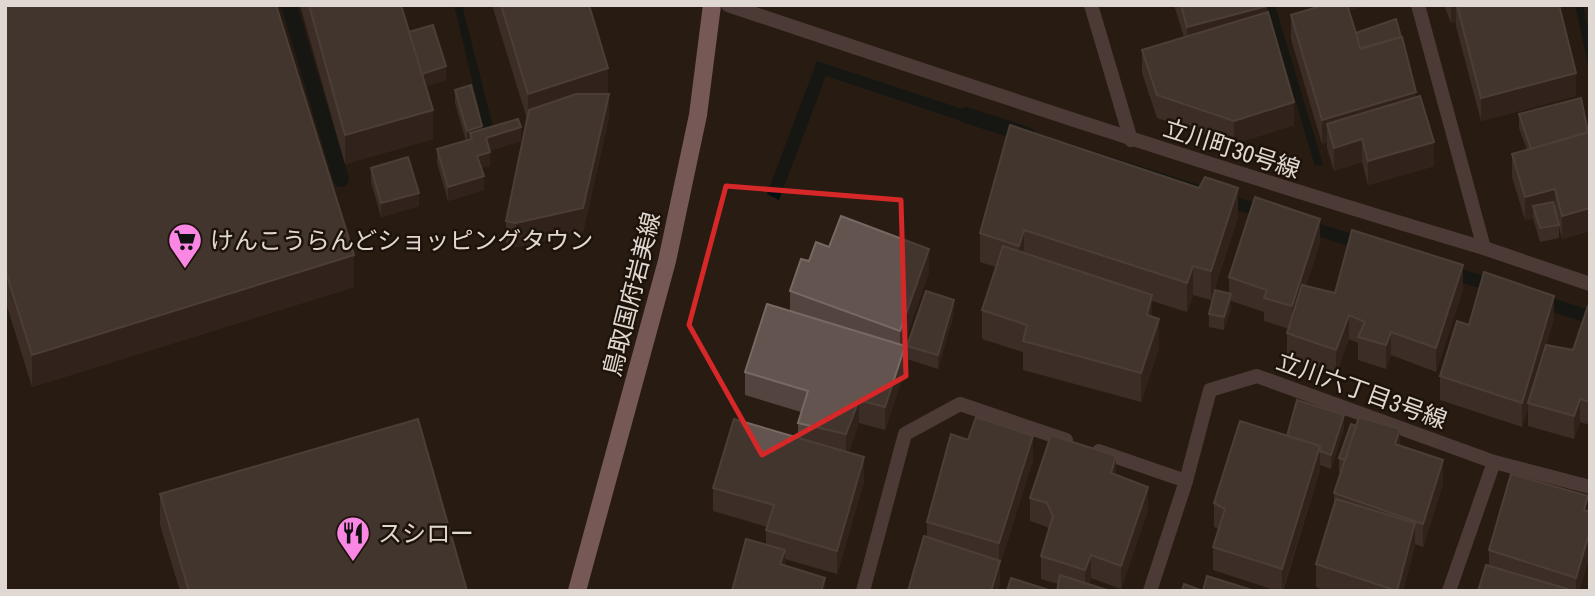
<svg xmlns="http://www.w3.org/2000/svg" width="1595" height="596" font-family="'Archivo Narrow','Noto Sans JP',sans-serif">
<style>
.water{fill:#001112}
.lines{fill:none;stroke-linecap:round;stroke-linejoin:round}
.stream{stroke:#001112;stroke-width:16}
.minor{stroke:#796163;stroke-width:14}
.primary{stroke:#d5a3a8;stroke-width:18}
.wall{fill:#544440}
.shaded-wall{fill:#3c2d27}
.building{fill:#635450;stroke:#766964;stroke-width:2}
.marked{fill:none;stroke:#d62828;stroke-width:5;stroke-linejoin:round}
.labels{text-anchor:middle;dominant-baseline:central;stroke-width:5;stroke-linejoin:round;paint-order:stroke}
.street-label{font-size:24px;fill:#e0d8d2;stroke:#1e130a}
.poi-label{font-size:24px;fill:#e0d8d2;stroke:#1e130a;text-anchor:start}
</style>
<rect width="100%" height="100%" fill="#281c13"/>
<g class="water">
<path d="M454,5H462L493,127L484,130Z"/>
<path d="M1267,5H1275L1323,165L1315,166Z"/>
<path d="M1575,5H1583L1590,36V74Z"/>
<path d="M817,61L987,117L985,129L826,76L779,200L767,194Z"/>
<path d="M1024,129L1590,310V324L1051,150L1020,140Z"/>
</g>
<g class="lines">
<g class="stream">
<path d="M289,5L341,179"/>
<path d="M966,115L1028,135"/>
</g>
<g class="minor">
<path d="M728,5C979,89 1230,173 1484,248L1418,5"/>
<path d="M1091,5L1131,140"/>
<path d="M1484,248L1590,284"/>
<path d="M1099,451L1186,481L1210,390L1257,376L1494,462L1590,487"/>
<path d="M863,591L905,434L960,404L1066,440"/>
<path d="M1150,591L1186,481"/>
<path d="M1449,591L1494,462"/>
</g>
<path class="primary" d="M577,591L667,261L698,115L712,5"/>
</g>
<g class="wall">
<path d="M5,5L354,287L32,387L5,300Z"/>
<path d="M300,5H401L409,32L446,80L426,86L433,139L345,164Z"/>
<path d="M492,5H589L608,94L609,118L583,232L516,247L506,245V221L527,119Z"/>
<path d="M1174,5H1266L1267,13L1294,125L1234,144L1157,118L1142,73V50L1184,37Z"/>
<path d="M1317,5H1370L1349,10L1356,33L1416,97L1434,166L1368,185L1362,162L1334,171L1327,148V142L1322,144L1291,39V15L1318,7Z"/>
<path d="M1444,5H1559L1576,96L1481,121L1456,26V22L1451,23Z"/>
<path d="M455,90L482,130L521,141L489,151L490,166L481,168L484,190L448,201L437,163V149L466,141L455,103Z"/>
<path d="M1519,114L1590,132V231L1562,239L1559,227V238L1540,242L1533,218L1525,220L1512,177V154L1527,150L1519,128Z"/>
<path d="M371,168L419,206L381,217L371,182Z"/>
<path d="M1238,217L1211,300L1193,295L1187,312L1152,301V317L1159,348L1141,402L1023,370V352L982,339V310L996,267L980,262V233Z"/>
<path d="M1320,242L1306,286L1335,293L1463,289L1436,372L1391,355L1386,369L1358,360V343L1349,339L1336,374L1287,357V333L1289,329L1264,321V312L1231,301V308L1224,330L1209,327V314L1229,294V277Z"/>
<path d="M829,247L929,272L903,346L905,370L885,430L859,423L848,453L864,481L837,574L785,559V565L825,591H732L766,544V530L767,527L713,511V488L798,438V423L801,412L745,395V372L790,311V291Z"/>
<path d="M1590,307V425L1580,422L1574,439L1528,426V408L1522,427L1440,400V376L1469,325L1554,319L1546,345L1573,350Z"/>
<path d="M954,313L938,369L907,359V346Z"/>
<path d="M1344,428L1331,469L1320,465V470L1283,591H1277L1213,570V547L1219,529L1214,527V503L1287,436Z"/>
<path d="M1400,446L1443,484L1423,547L1415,544L1403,591H1327L1316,587V564L1334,508V493L1341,472H1339V458Z"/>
<path d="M1033,460L1000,565V584L927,537V522Z"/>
<path d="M1116,475L1148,510L1121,589L1091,578L1089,584H1058L1041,579V556L1049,530L1047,527L1030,521V498Z"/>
<path d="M160,494L467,591H180L160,525Z"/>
<path d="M1588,511L1590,512V554L1579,591H1478L1489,566V550Z"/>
</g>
<g class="shaded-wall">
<path d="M1321,5H1370L1321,17Z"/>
<path d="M1451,5H1456V22L1451,23Z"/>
<path d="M1267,6V30L1187,51V27Z"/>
<path d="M446,66V80L418,89V75Z"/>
<path d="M608,68V97L528,123V94Z"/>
<path d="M1576,73V96L1481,121V98Z"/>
<path d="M1416,92V116L1327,124V142L1322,144V120Z"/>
<path d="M609,94V118L583,232L516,247V223Z"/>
<path d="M1294,102V125L1234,144V121Z"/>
<path d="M433,110V139L345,164V135Z"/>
<path d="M482,126V140L470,133V144L467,145V131Z"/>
<path d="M521,127V141L486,152V138Z"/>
<path d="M1362,139V162L1334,171V148Z"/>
<path d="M1434,142V166L1368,185V161Z"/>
<path d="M490,152V166L477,169V156Z"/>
<path d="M484,176V190L448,201V187Z"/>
<path d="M1238,188V217L1211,300V271Z"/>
<path d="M1555,189V212L1533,206V218L1525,220V197Z"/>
<path d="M419,193V206L381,217V203Z"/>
<path d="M1590,208V231L1562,239V216Z"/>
<path d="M1320,219V242L1292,330V306Z"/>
<path d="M1024,230V259L1019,275V246Z"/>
<path d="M929,249V272L900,355V331Z"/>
<path d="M354,255V287L32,387V355Z"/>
<path d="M1463,265V289L1436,372V348Z"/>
<path d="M1193,266V295L1187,312V283Z"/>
<path d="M1231,294V308L1224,330V317Z"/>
<path d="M1152,295V324L1147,315Z"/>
<path d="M1554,296V319L1529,403H1528V408L1522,427V403Z"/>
<path d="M954,300V313L938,369V355Z"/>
<path d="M1349,315V339L1336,374V350Z"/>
<path d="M1159,319V348L1141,402V373Z"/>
<path d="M1391,332V355L1386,369V345Z"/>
<path d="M905,346V370L885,430V407Z"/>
<path d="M1580,399V422L1574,439V416Z"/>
<path d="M859,400V423L846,458V434Z"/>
<path d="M1344,415V428L1331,469V455Z"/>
<path d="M1400,429V452L1395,444Z"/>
<path d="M1033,436V460L1000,565V584L998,591H991L999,563V543Z"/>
<path d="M1320,446V470L1282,591V569Z"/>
<path d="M1116,456V479L1111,473Z"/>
<path d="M864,457V481L837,574V551Z"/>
<path d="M1443,460V484L1423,547V524Z"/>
<path d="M1148,487V510L1121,589V566Z"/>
<path d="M1415,523V547L1403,591H1397Z"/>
<path d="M1590,530V554L1579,591H1576V578Z"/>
<path d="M785,550V573L780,564Z"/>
<path d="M1091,555V578L1085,591V570Z"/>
<path d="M825,578V591H821Z"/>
</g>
<g class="building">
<path d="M5,5H276L354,255L32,355L5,269Z"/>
<path d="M309,5H401L433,110L345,135Z"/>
<path d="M501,5H589L608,68L528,94Z"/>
<path d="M1181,5H1266L1267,6L1187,27Z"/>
<path d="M1324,5H1347L1361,49L1402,37L1416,92L1322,120L1291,15Z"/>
<path d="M1457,5H1559L1576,73L1481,98Z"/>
<path d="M1268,12L1294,102L1234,121L1157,95L1142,50Z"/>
<path d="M1396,19L1401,37L1360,48L1356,33Z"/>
<path d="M433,25L446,66L422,74L409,32Z"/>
<path d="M471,85L482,126L467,131L455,90Z"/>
<path d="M576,94H609L583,208L516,223L506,221L529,110Z"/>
<path d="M1420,96L1434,142L1368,161L1362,139L1334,148L1327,124Z"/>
<path d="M1581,98L1588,132L1531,149L1519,114Z"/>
<path d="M518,119L521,127L486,138L490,152L477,156L484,176L448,187L437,149L472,139L470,133Z"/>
<path d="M1010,125L1199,188L1205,177L1238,188L1211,271L1193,266L1187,283L1024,230L1019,246L980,233Z"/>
<path d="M1590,132V208L1562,216L1555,189L1525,197L1512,154Z"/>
<path d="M408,157L419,193L381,203L371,168Z"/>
<path d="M1255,197L1320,219L1292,306L1264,298L1267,290L1229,277Z"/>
<path d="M1553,202L1559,225L1540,228L1533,206Z"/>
<path d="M841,216L929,249L900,331L790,291L801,259L809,261L816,242L829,247Z"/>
<path d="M1352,230L1463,265L1436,348L1391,332L1386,345L1358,337L1365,322L1349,315L1336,350L1287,333L1302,285L1335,293Z"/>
<path d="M1003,246L1152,295L1147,315L1159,319L1141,373L1023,341L1027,325L982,310Z"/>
<path d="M1484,272L1554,296L1522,403L1440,376L1457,321L1469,325Z"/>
<path d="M1215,290L1231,294L1224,317L1209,314Z"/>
<path d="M926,291L954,300L938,355L907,346Z"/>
<path d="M767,304L905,346L885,407L859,400L846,434L798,423L808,391L745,372Z"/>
<path d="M1588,306L1590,307V402L1580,399L1574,416L1528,403L1546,345L1573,350Z"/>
<path d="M1297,400L1344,415L1331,455L1320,451V446L1287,436Z"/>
<path d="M976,417L1033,436L999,543L927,522L951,434L968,440Z"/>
<path d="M1359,417L1400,429L1395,444L1443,460L1423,524L1334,493Z"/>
<path d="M418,419L467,591H189L160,494Z"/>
<path d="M734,419L864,457L837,551L766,530L774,505L713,488Z"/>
<path d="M1240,421L1320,446L1282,569L1213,547L1225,509L1214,503Z"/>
<path d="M1351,424L1356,426L1345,460L1339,458Z"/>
<path d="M1051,435L1116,456L1111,473L1148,487L1121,566L1091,555L1085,570L1041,556L1053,516L1047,503L1030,498Z"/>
<path d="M1511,474L1588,496L1584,510L1590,512V530L1576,578L1489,550Z"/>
<path d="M1336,499L1415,523L1397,591L1316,564Z"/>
<path d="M924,536L1000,561L991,591H908Z"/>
<path d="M746,539L785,550L780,564L825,578L821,591H732Z"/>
<path d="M1486,565L1568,589V591H1478Z"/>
<path d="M1060,575L1110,591H1057Z"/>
<path d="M1207,576L1255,591H1203Z"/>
<path d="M1011,578L1052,591H1007Z"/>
<path d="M1184,584L1203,591H1182Z"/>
</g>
<path d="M0 0H1595V596H0ZM726,186L901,200L906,376L762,455L689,325Z" fill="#281c13" fill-opacity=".55" fill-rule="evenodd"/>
<path class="marked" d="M726,186L901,200L906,376L762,455L689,325Z"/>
<defs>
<g id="supermarket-pin" transform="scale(1.75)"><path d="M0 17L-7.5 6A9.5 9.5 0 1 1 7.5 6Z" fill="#fb87e5" stroke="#1e130a"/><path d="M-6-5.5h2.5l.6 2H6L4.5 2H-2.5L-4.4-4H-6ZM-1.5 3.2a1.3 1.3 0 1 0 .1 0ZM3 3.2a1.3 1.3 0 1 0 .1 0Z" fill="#111"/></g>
<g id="restaurant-pin" transform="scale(1.75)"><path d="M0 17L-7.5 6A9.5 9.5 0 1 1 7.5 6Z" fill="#fb87e5" stroke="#1e130a"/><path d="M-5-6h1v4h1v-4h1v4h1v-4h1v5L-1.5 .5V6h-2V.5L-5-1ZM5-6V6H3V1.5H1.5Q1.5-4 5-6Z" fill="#111"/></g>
</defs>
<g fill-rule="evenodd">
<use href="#supermarket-pin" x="185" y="240"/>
<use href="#restaurant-pin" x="353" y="533"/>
</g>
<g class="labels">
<g class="street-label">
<text transform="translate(1232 148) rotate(18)">立川町30号線</text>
<text transform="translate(631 294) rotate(-76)">鳥取国府岩美線</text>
<text transform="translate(1362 390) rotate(20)">立川六丁目3号線</text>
</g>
<g class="poi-label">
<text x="210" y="240">けんこうらんどショッピングタウン</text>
<text x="378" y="533">スシロー</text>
</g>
</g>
<rect width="1595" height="596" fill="none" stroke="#e0d8d2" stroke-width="14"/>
</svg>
